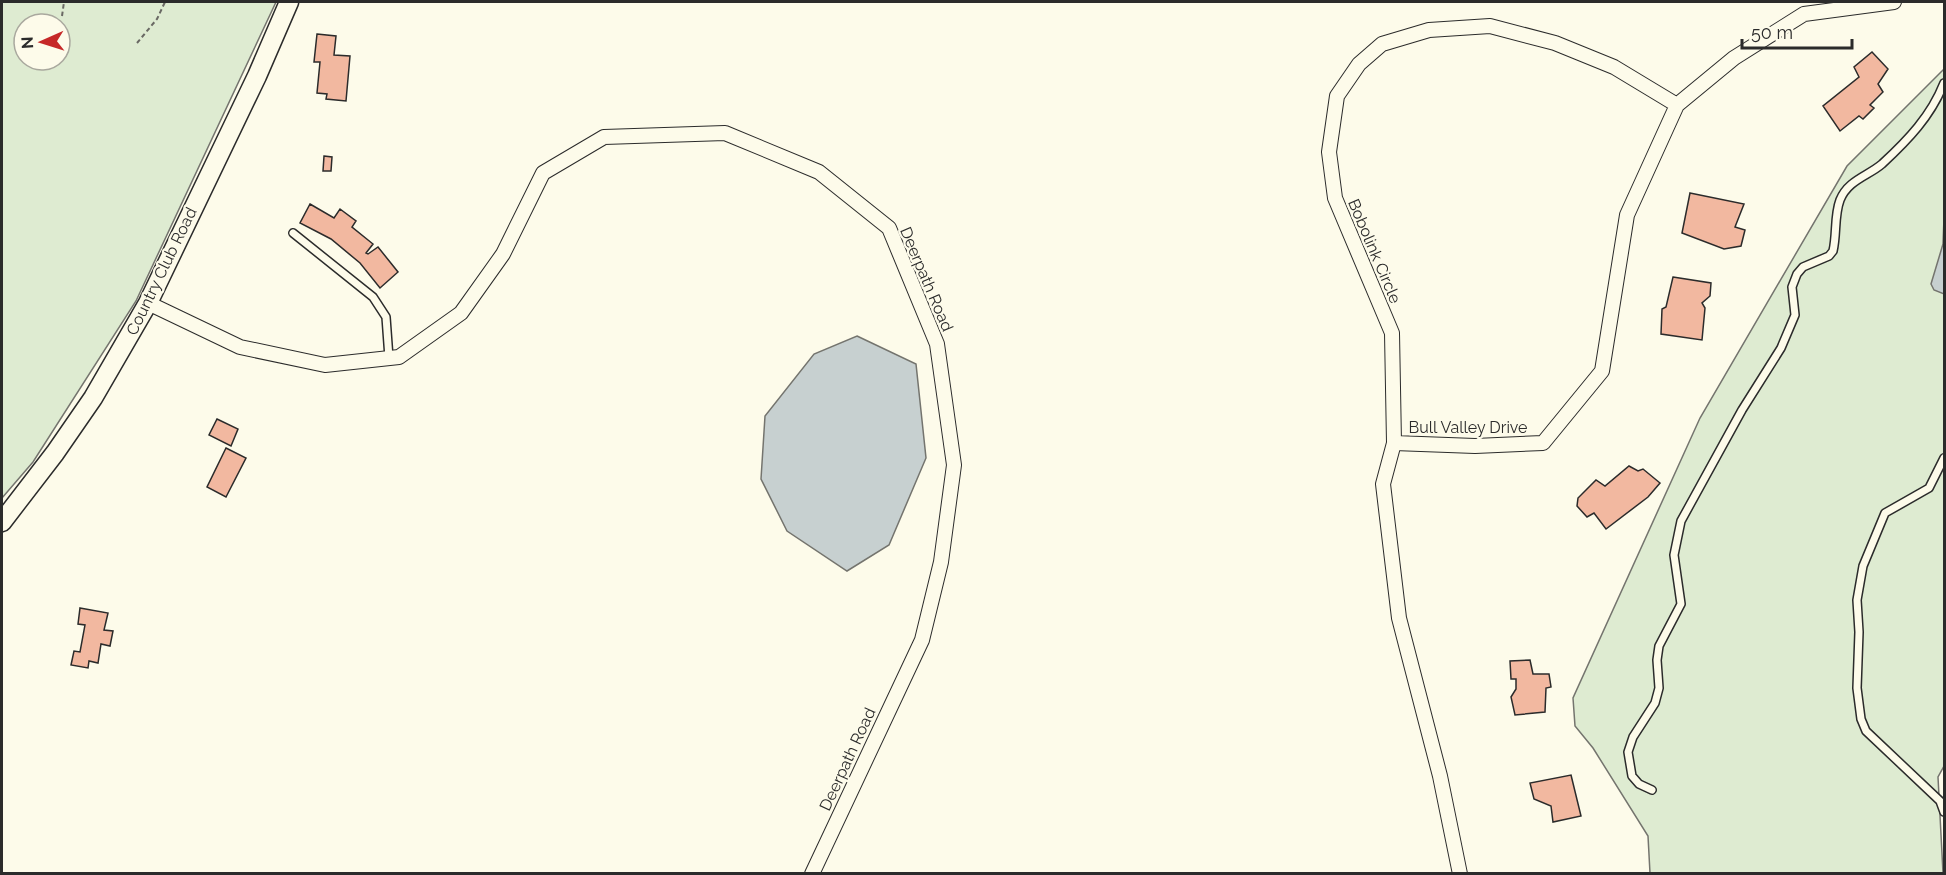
<svg xmlns="http://www.w3.org/2000/svg" width="1946" height="875" viewBox="0 0 1946 875" font-family="Raleway,sans-serif">
<style>
.green{fill:#deebd1;stroke:#74746e;stroke-width:1.5;fill-rule:evenodd}
.water{fill:#c7d0d0;stroke:#74746e;stroke-width:1.5}
.building{fill:#f2b8a0;stroke:#2b2b2b;stroke-width:1.5}
.lines{fill:none;stroke-linecap:round;stroke-linejoin:round}
.lane-casing{stroke:#2b2b2b;stroke-width:10}
.street-casing{stroke:#2b2b2b;stroke-width:16}
.secondary-casing{stroke:#2b2b2b;stroke-width:21}
.path{stroke:#6a6964;stroke-width:2;stroke-dasharray:4.5 3;stroke-linecap:butt}
.lane{stroke:#fdfbea;stroke-width:7}
.street{stroke:#fdfbea;stroke-width:14}
.secondary{stroke:#fdfbea;stroke-width:18}
.labels{text-anchor:middle;stroke-width:4.5;stroke-linejoin:round;paint-order:stroke}
.street-label{font-size:16px;fill:#2b2b2b;stroke:#fdfbea}
</style>
<rect width="100%" height="100%" fill="#fdfbea"/>
<path class="green" d="M 2,2 L 276,2 L 136,301 L 33,462 L 2,498 ZM 24,24 L 60,24 L 60,60 L 24,60 Z
M 1944,69 L 1944,766 L 1938,777 L 1943,873 L 1650,873 L 1648,836 L 1593,748 L 1575,726 L 1573,698 L 1700,418 L 1847,166 Z"/>
<path class="water" d="M 1944,218 L 1944,294 L 1934,290 L 1931,284 L 1943,244 Z
M 857,336 L 916,364 L 926,458 L 889,545 L 847,571 L 787,531 L 761,479 L 765,416 L 814,354 Z"/>
<path class="building" d="M 317,34 L 336,36 L 334,55 L 350,56 L 346,101 L 326,99 L 327,94 L 317,93 L 320,62 L 314,62 Z
M 1872,52 L 1888,69 L 1878,84 L 1883,92 L 1870,105 L 1874,108 L 1863,119 L 1859,116 L 1840,131 L 1823,106 L 1859,77 L 1854,67 Z
M 324,156 L 332,157 L 331,171 L 323,171 Z
M 1690,193 L 1744,204 L 1735,227 L 1745,230 L 1741,246 L 1724,249 L 1682,233 Z
M 310,204 L 334,218 L 340,209 L 356,221 L 352,227 L 373,244 L 366,253 L 368,254 L 378,247 L 398,272 L 380,288 L 360,263 L 331,239 L 300,223 Z
M 1673,277 L 1711,283 L 1710,296 L 1702,303 L 1705,308 L 1702,340 L 1661,334 L 1662,309 L 1666,307 Z
M 217,419 L 238,429 L 231,446 L 209,435 Z
M 226,448 L 246,458 L 226,497 L 207,487 Z
M 1629,466 L 1638,471 L 1643,469 L 1660,483 L 1648,497 L 1606,529 L 1594,513 L 1587,517 L 1577,506 L 1578,498 L 1596,480 L 1605,486 Z
M 80,608 L 108,613 L 104,630 L 113,631 L 110,646 L 101,644 L 98,663 L 89,661 L 88,668 L 71,665 L 74,651 L 80,652 L 85,625 L 78,624 Z
M 1530,660 L 1533,674 L 1549,674 L 1551,687 L 1546,688 L 1545,712 L 1515,715 L 1511,697 L 1516,689 L 1516,679 L 1511,679 L 1510,661 Z
M 1571,775 L 1581,816 L 1553,822 L 1551,806 L 1534,799 L 1530,783 Z"/>
<g class="lines">
<g class="lane-casing">
<path id="lane" d="M 293,233 L 373,297 L 386,317 L 389,358
M 1944,458 L 1929,488 L 1885,513 L 1863,566 L 1857,600 L 1859,632 L 1857,688 L 1861,719 L 1866,731 L 1940,801 L 1944,812
M 1652,790 L 1639,784 L 1632,776 L 1628,752 L 1633,737 L 1655,703 L 1659,688 L 1657,660 L 1659,646 L 1681,604 L 1674,555 L 1681,521 L 1742,410 L 1781,348 L 1795,315 L 1792,287 L 1797,274 L 1803,267 L 1829,256 L 1833,251 C 1837,234 1834,216 1840,200 C 1848,180 1868,176 1882,164 C 1908,140 1931,116 1944,83"/>
</g>
<g class="street-casing">
<path id="street" d="M 148,303 L 240,347 L 325,365 L 399,357 L 461,313 L 503,254 L 543,173 L 604,137 L 725,133 L 819,172 L 889,228 L 937,344 L 954,465 L 941,562 L 922,640 L 812,874
M 1394,443 L 1392,333 L 1335,198 L 1329,152 L 1337,96 L 1359,64 L 1382,44 L 1429,30 L 1490,26 L 1555,43 L 1614,67 L 1677,105
M 1460,874 L 1440,776 L 1399,618 L 1383,484 L 1394,443 L 1475,446 L 1543,443 L 1602,371 L 1627,215 L 1677,105 L 1734,58 L 1804,14 L 1894,2"/>
</g>
<g class="secondary-casing">
<path id="secondary" d="M 2,522 L 55,453 L 93,398 L 148,303 L 257,76 L 289,2"/>
</g>
<path class="path" d="M 62,16 L 64,2
M 137,43 L 157,19 L 165,2"/>
<use href="#lane" class="lane"/>
<use href="#street" class="street"/>
<use href="#secondary" class="secondary"/>
</g>
<g class="labels">
<g class="street-label">
<text transform="translate(1375 251) rotate(67)" y="6">Bobolink Circle</text>
<text transform="translate(161 271) rotate(-64)" y="6">Country Club Road</text>
<text transform="translate(927 279) rotate(67)" y="6">Deerpath Road</text>
<text x="1468" y="433">Bull Valley Drive</text>
<text transform="translate(847 759) rotate(-65)" y="6">Deerpath Road</text>
</g>
</g>
<rect width="1946" height="875" fill="none" stroke="#2b2b2b" stroke-width="6"/>
<g transform="translate(42 42) rotate(267)"><circle r="28" fill="#fdfbea" stroke="#a9a89e" stroke-width="1.5"/>
<path d="M0-4.5L10 22L0 15L-10 22Z" fill="#c62828"/>
<text y="-9" font-size="16" font-weight="bold" text-anchor="middle" fill="#2b2b2b">N</text>
</g>
<path d="M1742 39v9h110v-9" fill="none" stroke="#2b2b2b" stroke-width="3"/>
<text x="1751" y="39" font-size="18" fill="#2b2b2b" stroke="#fdfbea" stroke-width="4.5" paint-order="stroke">50 m</text>
</svg>
